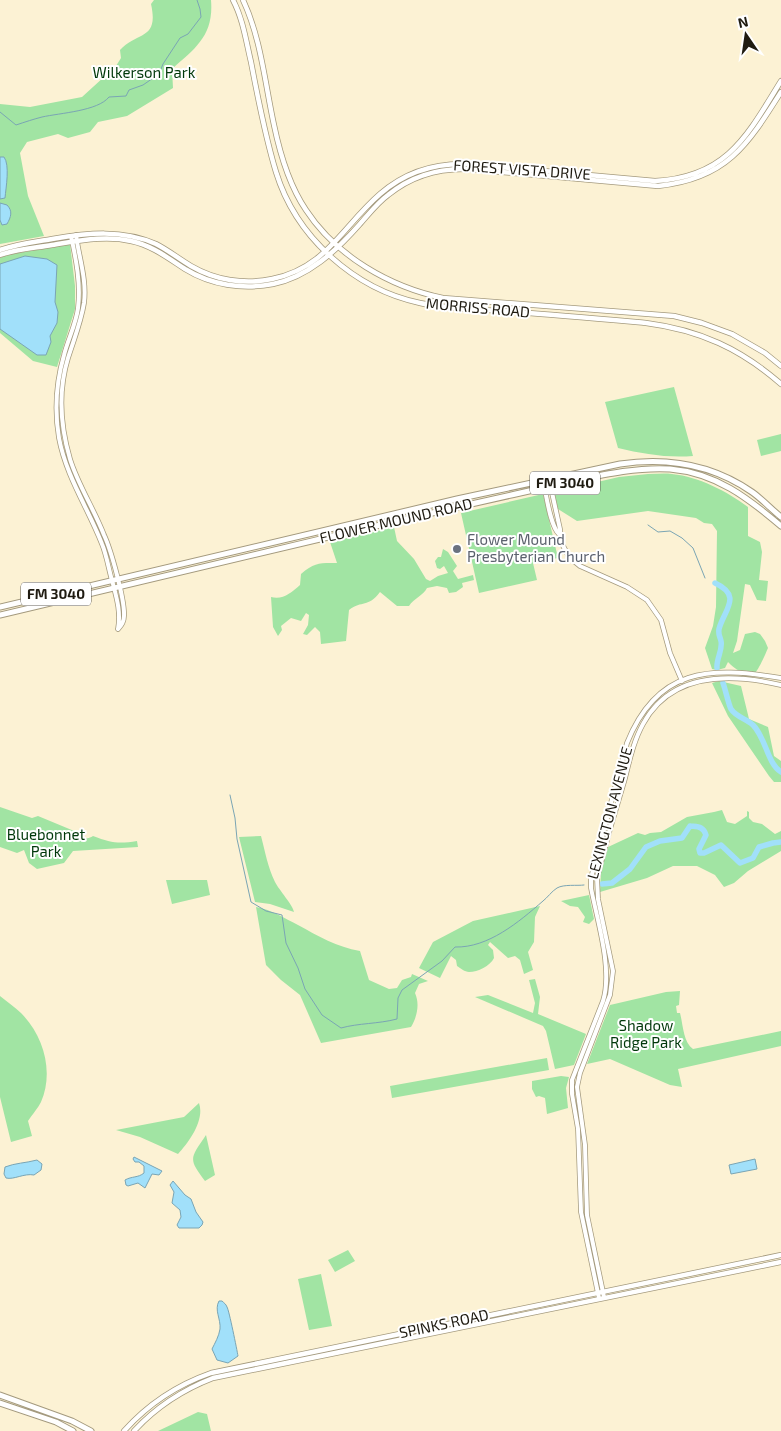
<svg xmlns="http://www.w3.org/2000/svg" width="781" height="1431" viewBox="0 0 781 1431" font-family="'Exo 2',sans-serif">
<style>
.green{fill:#a1e4a3}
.water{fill:#a1e0fa;stroke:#7aa5b4}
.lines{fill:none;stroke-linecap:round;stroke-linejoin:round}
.stream{stroke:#7aa5b4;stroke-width:1}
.river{stroke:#a1e0fa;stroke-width:5.5}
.tertiary-casing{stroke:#a49a7e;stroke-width:5.5}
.secondary-casing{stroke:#a49a7e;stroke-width:6}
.primary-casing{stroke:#a49a7e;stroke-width:7}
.tertiary{stroke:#fff;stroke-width:4}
.secondary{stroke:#fff;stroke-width:4.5}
.primary{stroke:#fff;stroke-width:5}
.worship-dot{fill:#6b7280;stroke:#fff;stroke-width:2}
.labels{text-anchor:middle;stroke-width:4;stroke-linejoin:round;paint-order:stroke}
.shield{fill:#fff;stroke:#625f58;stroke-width:1}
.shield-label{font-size:14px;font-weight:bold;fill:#1f1b11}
.park-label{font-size:15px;fill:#00380a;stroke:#fff}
.street-label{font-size:15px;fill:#1f1b11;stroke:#fff}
.worship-label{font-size:15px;fill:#5b616d;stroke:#fff;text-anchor:start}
</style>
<rect width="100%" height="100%" fill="#fcf2d4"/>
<path class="green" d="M 154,0 L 211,0 C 214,35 196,48 172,69 L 173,88 L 127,116 L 98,122 L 90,132 L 68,138 L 58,134 L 27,142 L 20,153 L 28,196 L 44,236 L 0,244 L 0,104 L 30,107 L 82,97 L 116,66 L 121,58 L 120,50 C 138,31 159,40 151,4 Z
M 70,244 L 75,286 L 75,309 L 57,367 L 33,361 L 0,333 L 0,258 L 6,255 Z
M 674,387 L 693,456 C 667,458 643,454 618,448 L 605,402 Z
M 781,434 L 781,451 L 761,456 L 757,440 Z
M 648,474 C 656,474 664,473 672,474 C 700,477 726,491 748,507 L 748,536 L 760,542 L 762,552 L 759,580 L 768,581 L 766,601 L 757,600 L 750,585 L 745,584 L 737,641 L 733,653 L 740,650 L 745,634 L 755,632 L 760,634 L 765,641 L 768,648 C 765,655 759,669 755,673 C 740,667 743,677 728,662 L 725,668 L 717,670 L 712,669 L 705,648 L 713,626 L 716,607 L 717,531 L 712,524 L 704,523 L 696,518 L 648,511 L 577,521 L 558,509 L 554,492 L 619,477 Z
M 543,494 L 558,558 L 533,563 L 537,580 L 479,593 L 461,513 Z
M 394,527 L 397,541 L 414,559 L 426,579 L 430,581 L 438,576 L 448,573 L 444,566 L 440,569 L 437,568 L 435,561 L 438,557 L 441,557 L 443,549 L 448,552 L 457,566 L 453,571 L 458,579 L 473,575 L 474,580 L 462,583 L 463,587 L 456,592 L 449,593 L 447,588 L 437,586 L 427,588 C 423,596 414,598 409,606 L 397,606 L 380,592 C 368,608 362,600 349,610 L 346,641 L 321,644 L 320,632 L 315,627 L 307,635 L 303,634 L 308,625 L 309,615 L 306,613 L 301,621 L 291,618 L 281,626 L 282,630 L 278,636 L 273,627 L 271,597 C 283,600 291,593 300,585 L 301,574 C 315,562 320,563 337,563 L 330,542 Z
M 719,681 L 741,686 L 749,719 L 768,727 L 774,756 L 781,761 L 781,782 L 774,782 L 769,776 L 728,716 L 712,683 Z
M 0,807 L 32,818 L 38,816 L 79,833 C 84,838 87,840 93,836 C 111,843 119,844 137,841 L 138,847 L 73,851 L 64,863 L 37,869 L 29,863 L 24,850 L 17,853 L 0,847 Z
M 722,810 L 727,822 L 735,824 L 747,816 L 747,811 L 749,812 L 749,818 L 753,822 L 762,824 L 775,834 L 781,831 L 781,851 L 748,871 L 734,883 L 724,887 L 715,875 L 697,866 L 673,866 L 647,878 L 600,892 L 601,870 L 608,847 L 638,833 L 645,835 L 650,833 L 661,832 L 687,817 L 714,812 Z
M 261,836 C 265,851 268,868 275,882 C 279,890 293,905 294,912 L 270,904 L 255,902 L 239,837 Z
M 166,880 L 207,880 L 210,895 L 172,904 Z
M 589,895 L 594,919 L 589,924 L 583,922 L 585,917 L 578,907 L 570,906 L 561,901 Z
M 540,906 L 535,917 L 534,942 L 528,952 L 533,970 L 524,974 L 520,960 L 515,956 L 508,958 L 490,942 L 488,945 L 493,950 L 494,958 C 490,966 478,972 469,972 C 465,972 460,968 457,966 L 456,960 L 451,956 L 440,978 L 419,968 L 433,942 L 473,921 Z
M 256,907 C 272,910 284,918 298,925 C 318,936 337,947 360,951 L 369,980 L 389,989 L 397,988 L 402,980 L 411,977 L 412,974 L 428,981 L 419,984 L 415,993 C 420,1004 417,1017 411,1027 L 321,1043 L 300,995 L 281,980 L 266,965 Z
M 535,979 L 540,997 L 538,1014 L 586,1034 L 574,1065 L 555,1069 L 546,1031 L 543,1026 L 475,997 L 488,995 L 533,1013 L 535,1003 L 529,980 Z
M 680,991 L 679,1005 L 676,1006 L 677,1013 L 680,1013 C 683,1024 683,1042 693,1049 L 781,1031 L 781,1046 L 678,1069 L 682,1087 L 670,1085 L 610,1059 L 587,1064 L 610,1005 L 666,992 Z
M 0,996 C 7,1002 15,1007 21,1013 C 44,1036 54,1072 41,1102 C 38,1108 32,1115 28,1121 L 32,1136 L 11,1142 L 0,1097 Z
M 547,1058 L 549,1070 L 392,1098 L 390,1086 Z
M 561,1076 L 569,1077 L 566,1088 L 568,1108 L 547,1114 L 545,1098 L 539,1096 L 536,1097 L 532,1089 L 532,1081 Z
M 199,1103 C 205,1120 189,1142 178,1154 L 140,1137 L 116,1130 L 184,1117 Z
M 206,1135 L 215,1175 L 205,1181 C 188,1158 190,1159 206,1135 Z
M 348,1250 L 355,1261 L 335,1272 L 328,1260 Z
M 321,1274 L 332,1326 L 309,1330 L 298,1279 Z
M 198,1412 L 207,1414 L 211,1431 L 158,1431 Z"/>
<path class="water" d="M 0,157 L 4,157 C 10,165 6,187 5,198 L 0,199 Z
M 0,203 L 7,205 C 13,211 11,217 7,224 L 2,225 L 0,220 Z
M 25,256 L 47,259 L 57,265 L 55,302 L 58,312 L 57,323 L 50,336 L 51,342 L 46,355 L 37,355 L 0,329 L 0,264 Z
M 134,1157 L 162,1171 L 159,1175 L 152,1174 L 145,1188 L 138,1183 L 128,1186 L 126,1185 L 125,1180 C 132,1176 138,1178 144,1173 L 144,1166 L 139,1162 L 135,1162 L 133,1159 Z
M 755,1159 L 757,1169 L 731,1174 L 729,1165 Z
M 37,1160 L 42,1164 L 41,1170 L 34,1175 C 24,1173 14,1180 6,1178 L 4,1174 L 5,1167 C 15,1163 26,1163 37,1160 Z
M 173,1181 L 185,1195 L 191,1199 L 196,1212 L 203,1222 L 202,1225 L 199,1228 L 179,1228 L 177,1225 L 181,1217 L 180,1210 L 172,1203 L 174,1192 L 170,1185 Z
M 219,1301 L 222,1301 C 224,1303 226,1304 227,1307 C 229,1310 237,1350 238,1356 L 228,1363 L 217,1360 L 212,1349 C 215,1343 219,1336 220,1329 C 221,1319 214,1310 219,1301 Z"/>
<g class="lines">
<path class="stream" d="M 0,112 L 16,125 C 25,122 34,119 42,117 C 60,113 98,111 109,97 L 126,96 L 129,90 L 143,85 L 159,74 L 163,64 L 180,38 L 188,34 L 201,17 L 200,9 L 197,0
M 648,525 L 658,532 L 670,531 L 682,538 L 693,548 L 705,578
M 230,795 L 235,818 L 237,839 L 251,902 L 266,911 L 282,915 L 286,943 L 298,968 L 305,989 L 322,1015 L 341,1028 C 359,1023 378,1024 397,1019 L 398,998 L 402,990 L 442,961 L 455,947 C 488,948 519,922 543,901 C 547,898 552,891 557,888 C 564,884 577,886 584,885"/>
<path class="river" d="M 715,583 C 743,596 724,610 719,629 C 718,635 720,636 721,641 C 723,650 716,659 717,668
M 723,683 C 725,688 729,706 731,709 C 736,717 747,719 753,725 C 766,738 767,763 781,772
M 602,884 L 612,883 L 630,869 L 646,847 L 660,841 L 682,838 L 690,826 C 698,827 703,826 706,835 L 699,849 L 700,853 L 704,853 L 721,845 L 740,863 L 753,858 L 759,847 L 773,843 L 781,842"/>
<g class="tertiary-casing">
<path id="tertiary" d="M 76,235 C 79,258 87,280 84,303 C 81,322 74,339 68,358 C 58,391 60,425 70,459 C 78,485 94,509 104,535 C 111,550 125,600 124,616 C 124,622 122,625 118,629
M 71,236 C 76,259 81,284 78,308 C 76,324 68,339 64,355 C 56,383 54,409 59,438 C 66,476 88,508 102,544 C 107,556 109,571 113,584 C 117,599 121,613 118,629
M 549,479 L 560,529 L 561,542 L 569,557 L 580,566 L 627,587 L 647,600 L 661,620 L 670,653 L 682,681
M 543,480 C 546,493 550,526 559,534
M 604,1297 L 587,1215 L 585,1145 L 577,1087 L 580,1073 L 610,995 L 613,971 L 598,899 L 597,878 C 605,846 614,814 624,782 C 629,763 633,742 643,724 C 671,672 730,673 781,685
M 599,1298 L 581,1212 L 578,1129 L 572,1094 L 572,1080 L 603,1001 C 613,969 597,920 591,888 L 591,878 L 627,743 C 657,668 709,666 781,678"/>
</g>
<g class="secondary-casing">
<path id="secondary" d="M 233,0 C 243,19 246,41 251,62 C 258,99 265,136 276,172 C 296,237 354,289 420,303 C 451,310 484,309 515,312 C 559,315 602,319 646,323 C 700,330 741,349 781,384
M 243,0 C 261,38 265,84 274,125 C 280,154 289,185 306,210 C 336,256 390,287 443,298 L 674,316 L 702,323 L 732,334 L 765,353 L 781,366
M 0,250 C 17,244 34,242 52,239 C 88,233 122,229 156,244 C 168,250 179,259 191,266 C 215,280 244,285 272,279 C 326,268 342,227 380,194 C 404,173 434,163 467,164 L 655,181 C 727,177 747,136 781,81
M 0,255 C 17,249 35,248 52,245 C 78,241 105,235 131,241 C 151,245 168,258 185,269 C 211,285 243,290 273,284 C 308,277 336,251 359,225 C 368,215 377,203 388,195 C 411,176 440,168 469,169 L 658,186 C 726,179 747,146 781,92
M 124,1431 C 148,1404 177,1385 211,1373 L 781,1255
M 134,1431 C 157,1406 182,1390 213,1378 L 781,1262"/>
</g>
<g class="primary-casing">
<path id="primary" d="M 0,607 L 457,499 L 620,464 C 667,457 713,465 752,492 C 762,499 771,509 781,517
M 0,615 C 152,579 305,542 458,507 C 495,499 532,490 569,482 C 602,475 636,467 670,469 C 716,473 748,498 781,526
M 0,1395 L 72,1421 L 91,1431
M 0,1403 L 56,1422 L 73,1431"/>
</g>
<use href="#tertiary" class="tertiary"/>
<use href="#secondary" class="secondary"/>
<use href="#primary" class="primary"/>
</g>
<circle class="worship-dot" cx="457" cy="549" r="5"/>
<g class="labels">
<g class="shield">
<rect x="530" y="471.5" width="70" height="23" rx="4"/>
<rect x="21" y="582.5" width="70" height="23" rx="4"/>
</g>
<g class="shield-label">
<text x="565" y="488">FM 3040</text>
<text x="56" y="599">FM 3040</text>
</g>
<g class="park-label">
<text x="144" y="78">Wilkerson Park</text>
<text x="46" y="840">Bluebonnet<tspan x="46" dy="17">Park</tspan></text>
<text x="646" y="1031">Shadow<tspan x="646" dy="17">Ridge Park</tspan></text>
</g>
<g class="street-label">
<text transform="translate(522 170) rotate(4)" y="5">FOREST VISTA DRIVE</text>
<text transform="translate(478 308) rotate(5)" y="5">MORRISS ROAD</text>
<text transform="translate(396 521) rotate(-13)" y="5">FLOWER MOUND ROAD</text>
<text transform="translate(610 813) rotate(-75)" y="5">LEXINGTON AVENUE</text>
<text transform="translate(444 1324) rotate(-12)" y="5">SPINKS ROAD</text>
</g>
<g class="worship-label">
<text x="467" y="545">Flower Mound<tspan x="467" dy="17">Presbyterian Church</tspan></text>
</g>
</g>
<g transform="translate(746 35) rotate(347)" stroke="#ffffff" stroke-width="4" paint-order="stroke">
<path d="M0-4L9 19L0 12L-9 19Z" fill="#1f1b11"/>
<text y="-8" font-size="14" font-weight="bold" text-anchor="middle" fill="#1f1b11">N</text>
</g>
</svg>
